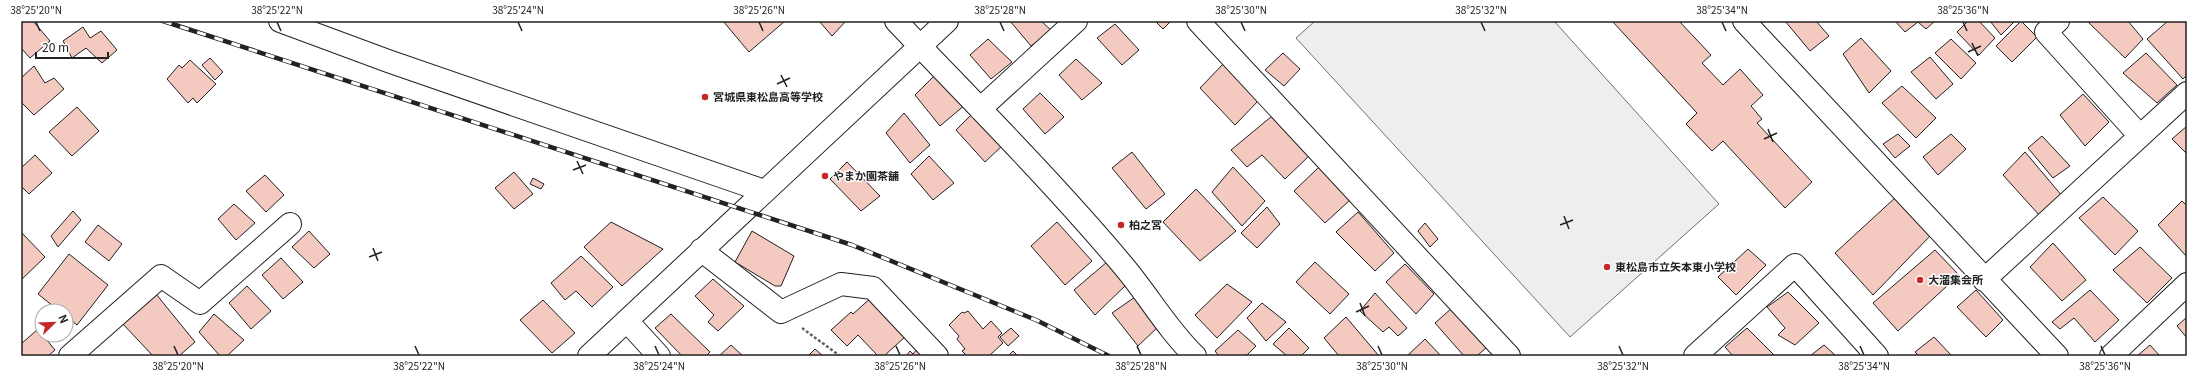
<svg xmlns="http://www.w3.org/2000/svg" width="2208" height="377" viewBox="0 0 2208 377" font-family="Georgia,'Noto Sans JP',serif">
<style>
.park{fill:#eee;stroke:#6f6f6f}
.building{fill:#f3c9c0;stroke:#222}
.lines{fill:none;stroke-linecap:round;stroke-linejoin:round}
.minor-casing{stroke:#222;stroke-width:24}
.path{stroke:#646464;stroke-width:2.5;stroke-dasharray:3 2;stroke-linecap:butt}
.minor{stroke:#fff;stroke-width:22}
.rail-casing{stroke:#222;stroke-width:4.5}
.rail{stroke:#fff;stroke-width:3;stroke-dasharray:9;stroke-linecap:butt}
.ticks{fill:none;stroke:#222;stroke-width:1.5}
.poi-dot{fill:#c62828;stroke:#fff;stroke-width:1.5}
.labels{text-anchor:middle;stroke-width:3;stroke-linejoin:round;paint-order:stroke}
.poi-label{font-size:11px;font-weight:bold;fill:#222;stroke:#fff;text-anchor:start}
.neatline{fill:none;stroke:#222;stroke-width:1.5}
.ticks-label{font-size:10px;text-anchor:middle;fill:#222}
</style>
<rect width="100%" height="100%" fill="#fff"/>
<path class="park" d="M 1315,21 L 1554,21 L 1719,204 L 1570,337 L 1296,38 Z"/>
<path class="building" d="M 21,21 L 33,21 L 50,41 L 30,58 L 21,48 Z
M 723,21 L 785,21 L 749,52 Z
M 819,21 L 846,21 L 832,36 Z
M 1010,21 L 1041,21 L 1052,31 L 1031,46 Z
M 1155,21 L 1171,21 L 1163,29 Z
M 1612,21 L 1679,21 L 1711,55 L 1702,63 L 1723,85 L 1740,69 L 1763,95 L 1751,106 L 1762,119 L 1757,123 L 1812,182 L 1785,208 L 1723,141 L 1712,151 L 1686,124 L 1697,113 Z
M 1785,21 L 1816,21 L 1829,36 L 1810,51 Z
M 1895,21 L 1935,21 L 1926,29 L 1918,22 L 1905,32 Z
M 1968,21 L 1979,21 L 1995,38 L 1979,55 L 1957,32 Z
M 1990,21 L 2015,21 L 2001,35 Z
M 2021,21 L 2037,37 L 2012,62 L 1996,46 Z
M 2087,21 L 2128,21 L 2143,39 L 2125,58 Z
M 2168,21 L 2187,21 L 2187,75 L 2183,79 L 2147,39 Z
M 1115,24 L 1139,50 L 1122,65 L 1097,38 Z
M 83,27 L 90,38 L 101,31 L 117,50 L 102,63 L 86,48 L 72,58 L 63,41 Z
M 1861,38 L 1891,71 L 1869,93 L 1843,54 Z
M 988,39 L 1012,62 L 991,79 L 970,55 Z
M 1951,39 L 1976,63 L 1961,79 L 1935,53 Z
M 1283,53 L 1300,69 L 1284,86 L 1265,70 Z
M 2146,53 L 2177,85 L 2157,103 L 2123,73 Z
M 1930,57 L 1953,84 L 1936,99 L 1911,72 Z
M 210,58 L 223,72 L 215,80 L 202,65 Z
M 1076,59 L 1102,83 L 1082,100 L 1059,75 Z
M 190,60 L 216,84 L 197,103 L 193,98 L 188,103 L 167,79 L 179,65 L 182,68 Z
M 1225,62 L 1259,100 L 1235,125 L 1200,88 Z
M 34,66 L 45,83 L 54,78 L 64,89 L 34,115 L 21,102 L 21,78 Z
M 936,74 L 966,104 L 940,126 L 915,95 Z
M 1902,86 L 1936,118 L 1916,138 L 1882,103 Z
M 1040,93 L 1064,117 L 1045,134 L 1023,109 Z
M 2083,94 L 2109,122 L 2085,146 L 2060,115 Z
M 77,107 L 99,131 L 72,156 L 49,132 Z
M 904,113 L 930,145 L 910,163 L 886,133 Z
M 972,114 L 1003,145 L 985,162 L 956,130 Z
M 1272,116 L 1309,156 L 1285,179 L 1262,155 L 1247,167 L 1231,150 Z
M 2187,126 L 2187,154 L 2172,139 Z
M 1898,134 L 1910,146 L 1895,158 L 1883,144 Z
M 1951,134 L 1966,149 L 1938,175 L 1923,157 Z
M 2042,136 L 2070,166 L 2053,178 L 2028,148 Z
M 1132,152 L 1165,194 L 1146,209 L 1112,168 Z
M 2025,152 L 2063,197 L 2040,216 L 2003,175 Z
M 35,155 L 52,173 L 29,194 L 21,186 L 21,168 Z
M 929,156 L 954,183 L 933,200 L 911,174 Z
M 847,162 L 880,196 L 861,211 L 830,179 Z
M 1233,167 L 1265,201 L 1242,226 L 1212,192 Z
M 1319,167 L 1350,200 L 1325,223 L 1294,191 Z
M 514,172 L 533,194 L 514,209 L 495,188 Z
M 265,175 L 284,195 L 266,212 L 246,191 Z
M 533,178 L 544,184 L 541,189 L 530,184 Z
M 1196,189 L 1236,231 L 1200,261 L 1163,222 Z
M 1896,197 L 1931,235 L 1873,295 L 1835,253 Z
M 2103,197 L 2138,231 L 2115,255 L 2079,218 Z
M 2182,201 L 2187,206 L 2187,257 L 2158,225 Z
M 234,204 L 255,223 L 236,240 L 218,219 Z
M 1267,207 L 1280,224 L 1257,248 L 1241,233 Z
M 73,211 L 81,220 L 58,247 L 51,236 Z
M 1358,212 L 1394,253 L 1375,271 L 1336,232 Z
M 611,222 L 663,249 L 622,286 L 584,247 Z
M 1057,222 L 1092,261 L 1065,285 L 1031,246 Z
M 1425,223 L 1438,239 L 1430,247 L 1418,231 Z
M 98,225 L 122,244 L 109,261 L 85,242 Z
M 309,231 L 330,254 L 314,268 L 292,247 Z
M 752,231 L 794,256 L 781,286 L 775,286 L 735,262 Z
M 21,232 L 45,257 L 21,280 Z
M 2053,243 L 2086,280 L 2062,301 L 2030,267 Z
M 2140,247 L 2172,278 L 2147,303 L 2113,270 Z
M 1748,249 L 1766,265 L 1736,295 L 1718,277 Z
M 1935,250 L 1959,275 L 1898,331 L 1873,303 Z
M 69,254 L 108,285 L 77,325 L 66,316 L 66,311 L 59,311 L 38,294 Z
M 581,256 L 613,287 L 592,307 L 576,291 L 565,300 L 551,283 Z
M 281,258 L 303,282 L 283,299 L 262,275 Z
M 1107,262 L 1127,284 L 1095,315 L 1074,290 Z
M 1315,262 L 1349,294 L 1330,314 L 1296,282 Z
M 1405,264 L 1434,294 L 1416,314 L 1386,282 Z
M 713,279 L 744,306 L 718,331 L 708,322 L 714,315 L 695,296 Z
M 1227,284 L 1252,302 L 1217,338 L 1195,315 Z
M 247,286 L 271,311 L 251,329 L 229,303 Z
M 1976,290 L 2003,320 L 1986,337 L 1957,307 Z
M 2090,290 L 2119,320 L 2095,342 L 2074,318 L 2060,329 L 2052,322 Z
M 1788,292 L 1819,323 L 1795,345 L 1778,335 L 1785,328 L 1767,307 Z
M 1375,293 L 1407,328 L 1398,336 L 1389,327 L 1383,332 L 1360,311 Z
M 156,294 L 195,342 L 179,356 L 153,356 L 122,323 Z
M 873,296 L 905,337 L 884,356 L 878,356 L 858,335 L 847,346 L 831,330 L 851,312 L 853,314 Z
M 1135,297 L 1159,326 L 1138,346 L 1112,313 Z
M 543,300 L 575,333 L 552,353 L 520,320 Z
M 1262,303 L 1286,322 L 1266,341 L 1247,318 Z
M 1453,307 L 1488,346 L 1477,356 L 1464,356 L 1435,323 Z
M 968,311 L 983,329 L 991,321 L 1002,333 L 998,337 L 1003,343 L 989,356 L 967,356 L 962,351 L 965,349 L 957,339 L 959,336 L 949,325 L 962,312 L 964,313 Z
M 214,314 L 244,340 L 227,356 L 220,356 L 199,332 Z
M 671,314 L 710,352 L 706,356 L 682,356 L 655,328 Z
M 1346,317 L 1379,356 L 1339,356 L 1324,338 Z
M 2187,317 L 2187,338 L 2177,326 Z
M 1011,328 L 1019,336 L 1008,346 L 1000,337 Z
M 1289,328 L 1309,348 L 1301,356 L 1287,356 L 1273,344 Z
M 1747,328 L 1775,356 L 1733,356 L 1725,347 Z
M 38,329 L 55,350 L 48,356 L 21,356 L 21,344 Z
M 1238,330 L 1256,346 L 1246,356 L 1219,356 L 1215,351 Z
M 1934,337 L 1952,356 L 1919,356 L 1915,352 Z
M 1425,339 L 1441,356 L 1407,356 Z
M 731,345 L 743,356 L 719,356 Z
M 1824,345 L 1836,356 L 1810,356 Z
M 2150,345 L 2160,356 L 2137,356 Z
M 919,347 L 928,356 L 906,356 L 910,351 L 913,354 Z
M 815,349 L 823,356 L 808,356 Z
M 1013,351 L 1018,356 L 1008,356 Z"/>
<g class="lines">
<g class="minor-casing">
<path id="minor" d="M 280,21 L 388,61 L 764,191
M 896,21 C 972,101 1050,179 1121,263 C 1147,293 1166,328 1195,356
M 1198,21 L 1509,356
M 1744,21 L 2057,356
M 2058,21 L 2046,32 L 2140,136
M 980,109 L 1076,21
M 701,250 L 781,312 L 841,284 L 873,288 L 937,356
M 1984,280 L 2187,93
M 627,321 L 659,356
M 70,356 L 161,276 L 200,303 L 290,224
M 589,356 L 947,21
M 1695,356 L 1795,265 L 1877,356
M 2111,356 L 2187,284"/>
</g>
<path class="path" d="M 802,328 L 840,356"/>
<use href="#minor" class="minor"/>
<g class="rail-casing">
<path id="rail" d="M 163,21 L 852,245 L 1036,320 L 1109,356"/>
</g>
<use href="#rail" class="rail"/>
</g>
<path class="ticks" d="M 36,22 L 40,31M 277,22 L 281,31M 518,22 L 522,31M 759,22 L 763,31M 1000,22 L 1004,31M 1241,22 L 1245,31M 1481,22 L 1485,31M 1722,22 L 1726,31M 1963,22 L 1967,31M 1972,43 L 1978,56M 1968,52 L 1981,46M 781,75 L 787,87M 777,84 L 790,78M 1768,129 L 1773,142M 1764,139 L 1777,133M 577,161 L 583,174M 573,170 L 586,165M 1564,216 L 1569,229M 1560,225 L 1573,220M 373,248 L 378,261M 369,257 L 382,252M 1360,303 L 1365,316M 1356,312 L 1369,306M 174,346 L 178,355M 415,346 L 419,355M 655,346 L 659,355M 896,346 L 900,355M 1137,346 L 1141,355M 1378,346 L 1382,355M 1619,346 L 1623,355M 1860,346 L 1864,355M 2101,346 L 2105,355"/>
<g class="poi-dot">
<circle cx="705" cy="97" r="4"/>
<circle cx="825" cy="176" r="4"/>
<circle cx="1121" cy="225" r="4"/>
<circle cx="1607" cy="267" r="4"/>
<circle cx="1920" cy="280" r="4"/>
</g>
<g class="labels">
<g class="poi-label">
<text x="713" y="101">宮城県東松島高等学校</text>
<text x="833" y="180">やまか園茶舗</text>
<text x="1129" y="229">柏之宮</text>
<text x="1615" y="271">東松島市立矢本東小学校</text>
<text x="1928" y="284">大溜集会所</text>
</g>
</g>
<rect width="2208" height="377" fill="none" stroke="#ffffff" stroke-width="44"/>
<g transform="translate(54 323) rotate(67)"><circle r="19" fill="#ffffff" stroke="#a7a7a7"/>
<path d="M0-3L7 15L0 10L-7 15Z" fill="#c62828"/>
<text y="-6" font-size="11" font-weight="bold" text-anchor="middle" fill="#222222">N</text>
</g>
<path d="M36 52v6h72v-6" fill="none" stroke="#222222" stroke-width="2"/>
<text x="42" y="52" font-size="12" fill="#222222" stroke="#ffffff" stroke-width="3" paint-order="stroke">20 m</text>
<rect x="22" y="22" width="2164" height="333" class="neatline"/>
<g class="ticks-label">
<text x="36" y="14">38°25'20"N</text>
<text x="277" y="14">38°25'22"N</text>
<text x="518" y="14">38°25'24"N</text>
<text x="759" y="14">38°25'26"N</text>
<text x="1000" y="14">38°25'28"N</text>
<text x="1241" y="14">38°25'30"N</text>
<text x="1481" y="14">38°25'32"N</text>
<text x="1722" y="14">38°25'34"N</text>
<text x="1963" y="14">38°25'36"N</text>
<text x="178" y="370">38°25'20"N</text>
<text x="419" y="370">38°25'22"N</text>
<text x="659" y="370">38°25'24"N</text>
<text x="900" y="370">38°25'26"N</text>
<text x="1141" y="370">38°25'28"N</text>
<text x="1382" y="370">38°25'30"N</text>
<text x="1623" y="370">38°25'32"N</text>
<text x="1864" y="370">38°25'34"N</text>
<text x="2105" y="370">38°25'36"N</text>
</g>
</svg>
